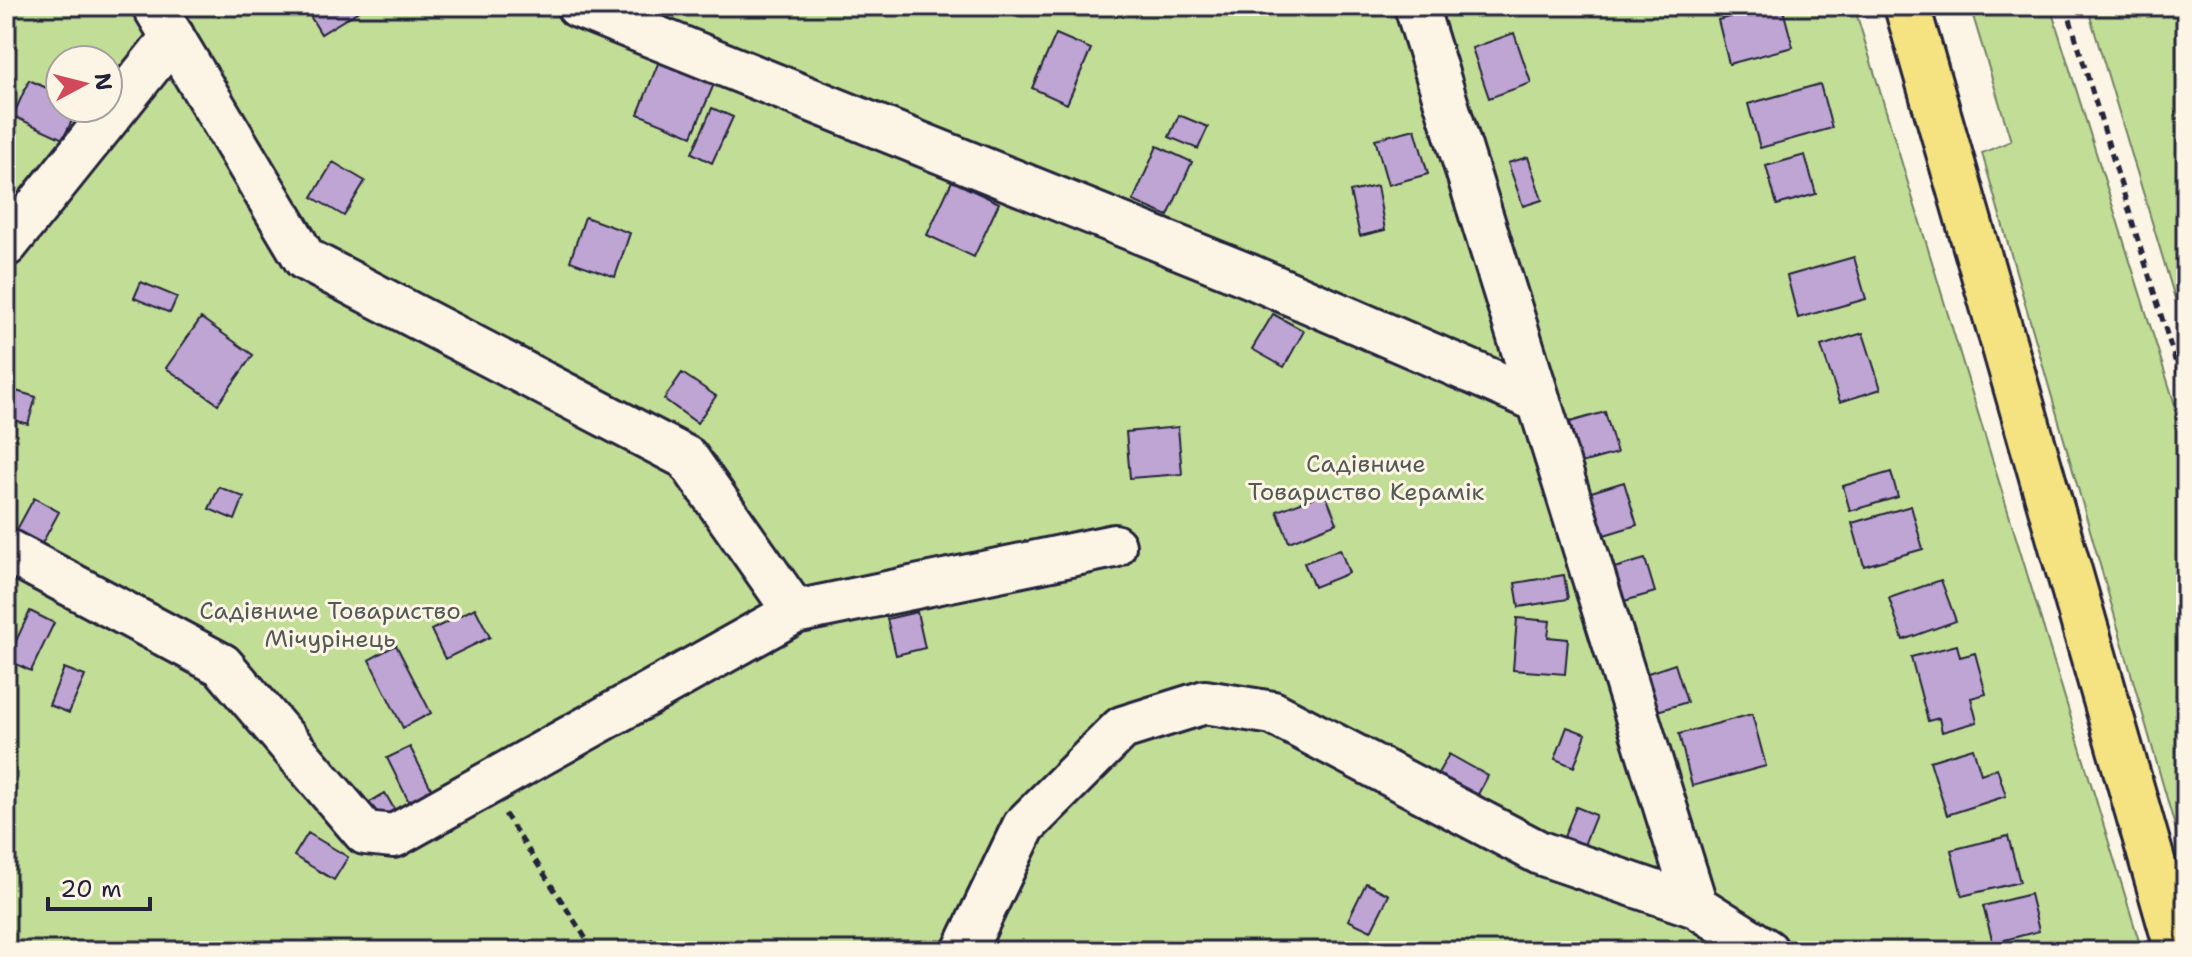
<svg xmlns="http://www.w3.org/2000/svg" width="2192" height="957" viewBox="0 0 2192 957" font-family="'Shantell Sans',sans-serif">
<style>
.green{fill:#c2de96;stroke:#728068;stroke-width:2;fill-rule:evenodd}
.building{fill:#bfa5d3;stroke:#22223b;stroke-width:2}
.lines{fill:none;stroke-linecap:round;stroke-linejoin:round}
.minor-casing{stroke:#22223b;stroke-width:48}
.major-casing{stroke:#22223b;stroke-width:50}
.path{stroke:#22223b;stroke-width:5;stroke-dasharray:8 6;stroke-linecap:butt}
.minor{stroke:#fcf5e5;stroke-width:42}
.major{stroke:#f5e382;stroke-width:44}
.labels{text-anchor:middle;stroke-width:6;stroke-linejoin:round;paint-order:stroke}
.park-label{font-size:24px;fill:#525a56;stroke:#fcf5e5}
</style>
<rect width="100%" height="100%" fill="#fcf5e5"/>
<filter id="ink" filterUnits="userSpaceOnUse"><feTurbulence type="fractalNoise" baseFrequency=".0125" numOctaves="2"/><feDisplacementMap in="SourceGraphic" scale="16" xChannelSelector="R" yChannelSelector="G"/><feConvolveMatrix kernelMatrix="1 2 1 2 8 2 1 2 1" color-interpolation-filters="sRGB"/></filter>
<g filter="url(#ink)">
<path class="green" d="M 6,6 L 1854,6 L 2142,951 L 6,951 ZM 60,60 L 108,60 L 108,108 L 60,108 Z
M 1970,6 L 2050,6 L 2186,440 L 2186,865 L 1982,153 L 2011,141 Z
M 2087,6 L 2186,6 L 2186,335 Z"/>
<path class="building" d="M 304,6 L 360,6 L 362,9 L 321,34 Z
M 1770,6 L 1782,6 L 1793,47 L 1729,64 L 1718,20 Z
M 1514,33 L 1531,83 L 1489,98 L 1472,48 Z
M 1056,34 L 1091,49 L 1067,104 L 1032,88 Z
M 659,61 L 714,84 L 692,136 L 638,114 Z
M 29,80 L 60,94 L 60,108 L 78,108 L 63,139 L 13,116 Z
M 1820,84 L 1832,128 L 1760,148 L 1748,104 Z
M 712,108 L 733,117 L 712,163 L 692,153 Z
M 1179,115 L 1208,127 L 1198,149 L 1169,137 Z
M 1415,129 L 1428,174 L 1388,185 L 1375,139 Z
M 1157,146 L 1192,162 L 1168,216 L 1133,201 Z
M 1805,155 L 1816,194 L 1777,205 L 1766,166 Z
M 1528,157 L 1542,200 L 1523,206 L 1508,163 Z
M 333,162 L 365,181 L 344,216 L 312,197 Z
M 952,181 L 999,203 L 974,257 L 927,235 Z
M 1377,186 L 1385,230 L 1360,236 L 1350,192 Z
M 585,217 L 630,233 L 615,277 L 570,261 Z
M 1854,257 L 1866,299 L 1798,318 L 1787,276 Z
M 141,282 L 177,297 L 170,313 L 134,298 Z
M 1273,314 L 1304,331 L 1284,367 L 1252,349 Z
M 201,318 L 253,355 L 218,404 L 166,368 Z
M 1863,333 L 1881,389 L 1840,402 L 1821,346 Z
M 682,373 L 716,396 L 697,423 L 664,399 Z
M 6,388 L 36,397 L 28,424 L 6,418 Z
M 1605,412 L 1617,453 L 1581,463 L 1570,422 Z
M 1178,427 L 1182,474 L 1130,478 L 1126,432 Z
M 1891,472 L 1898,497 L 1850,511 L 1843,486 Z
M 1624,482 L 1637,525 L 1601,536 L 1588,493 Z
M 219,487 L 244,497 L 235,520 L 209,509 Z
M 1325,493 L 1337,523 L 1289,542 L 1277,511 Z
M 34,498 L 59,512 L 39,549 L 14,535 Z
M 1911,506 L 1923,549 L 1864,566 L 1852,523 Z
M 1340,549 L 1349,573 L 1314,587 L 1304,563 Z
M 1645,559 L 1655,592 L 1621,602 L 1611,569 Z
M 1564,575 L 1568,599 L 1519,607 L 1515,583 Z
M 1941,580 L 1956,621 L 1903,640 L 1889,598 Z
M 475,608 L 490,637 L 445,659 L 431,630 Z
M 30,611 L 54,623 L 31,671 L 7,660 Z
M 917,612 L 925,648 L 896,655 L 887,619 Z
M 1517,618 L 1550,621 L 1548,637 L 1568,639 L 1565,674 L 1513,670 Z
M 396,645 L 431,713 L 403,728 L 369,660 Z
M 1957,645 L 1960,657 L 1975,653 L 1986,694 L 1971,698 L 1977,722 L 1942,732 L 1939,718 L 1928,721 L 1911,657 Z
M 1675,664 L 1687,702 L 1654,712 L 1642,675 Z
M 64,668 L 85,676 L 69,713 L 49,705 Z
M 1752,714 L 1766,766 L 1692,786 L 1679,734 Z
M 1567,727 L 1586,734 L 1574,767 L 1555,759 Z
M 410,747 L 436,798 L 413,810 L 387,758 Z
M 1973,748 L 1981,774 L 1997,768 L 2006,796 L 1947,815 L 1930,761 Z
M 1449,754 L 1488,776 L 1470,809 L 1430,787 Z
M 385,793 L 397,814 L 370,830 L 358,809 Z
M 1576,807 L 1596,815 L 1584,845 L 1564,837 Z
M 308,833 L 348,857 L 334,880 L 294,856 Z
M 2008,836 L 2020,882 L 1962,896 L 1951,850 Z
M 1366,883 L 1389,895 L 1371,931 L 1348,920 Z
M 2030,894 L 2039,931 L 1993,943 L 1983,906 Z"/>
<g class="lines">
<g class="minor-casing">
<path id="minor" d="M 154,6 L 305,259 L 687,458 L 795,612
M 578,6 L 1252,277 L 1539,401
M 1416,6 L 1696,906
M 6,245 L 173,37
M 6,550 L 222,665 L 365,833 L 394,836 L 795,612 L 1114,546
M 964,951 L 1024,826 L 1122,728 L 1205,702 L 1273,713 L 1540,853 L 1696,906 L 1767,951"/>
</g>
<g class="major-casing">
<path id="major" d="M 1907,6 L 2178,951"/>
</g>
<path class="path" d="M 2066,6 L 2186,396
M 505,814 L 594,951
M 619,951 L 658,939 L 664,951"/>
<use href="#minor" class="minor"/>
<use href="#major" class="major"/>
</g>
</g>
<g class="labels">
<g class="park-label">
<text x="1366" y="472">Садівниче<tspan x="1366" dy="28">Товариство Керамік</tspan></text>
<text x="330" y="619">Садівниче Товариство<tspan x="330" dy="28">Мічурінець</tspan></text>
</g>
</g>
<rect width="2192" height="957" fill="none" stroke="#fcf5e5" stroke-width="32"/>
<rect x="16" y="16" width="2160" height="925" fill="none" stroke="#22223b" stroke-width="3" filter="url(#ink)"/>
<g transform="translate(84 84) rotate(83)"><circle r="38" fill="#fcf5e5" stroke="#a5a1a1" stroke-width="2"/>
<path d="M0-6L14 30L0 20L-14 30Z" fill="#d1495b"/>
<text y="-12" font-size="22" font-weight="bold" text-anchor="middle" fill="#22223b">N</text>
</g>
<path d="M48 897v12h102v-12" fill="none" stroke="#22223b" stroke-width="4"/>
<text x="60" y="897" font-size="24" fill="#22223b" stroke="#fcf5e5" stroke-width="6" paint-order="stroke">20 m</text>
</svg>
